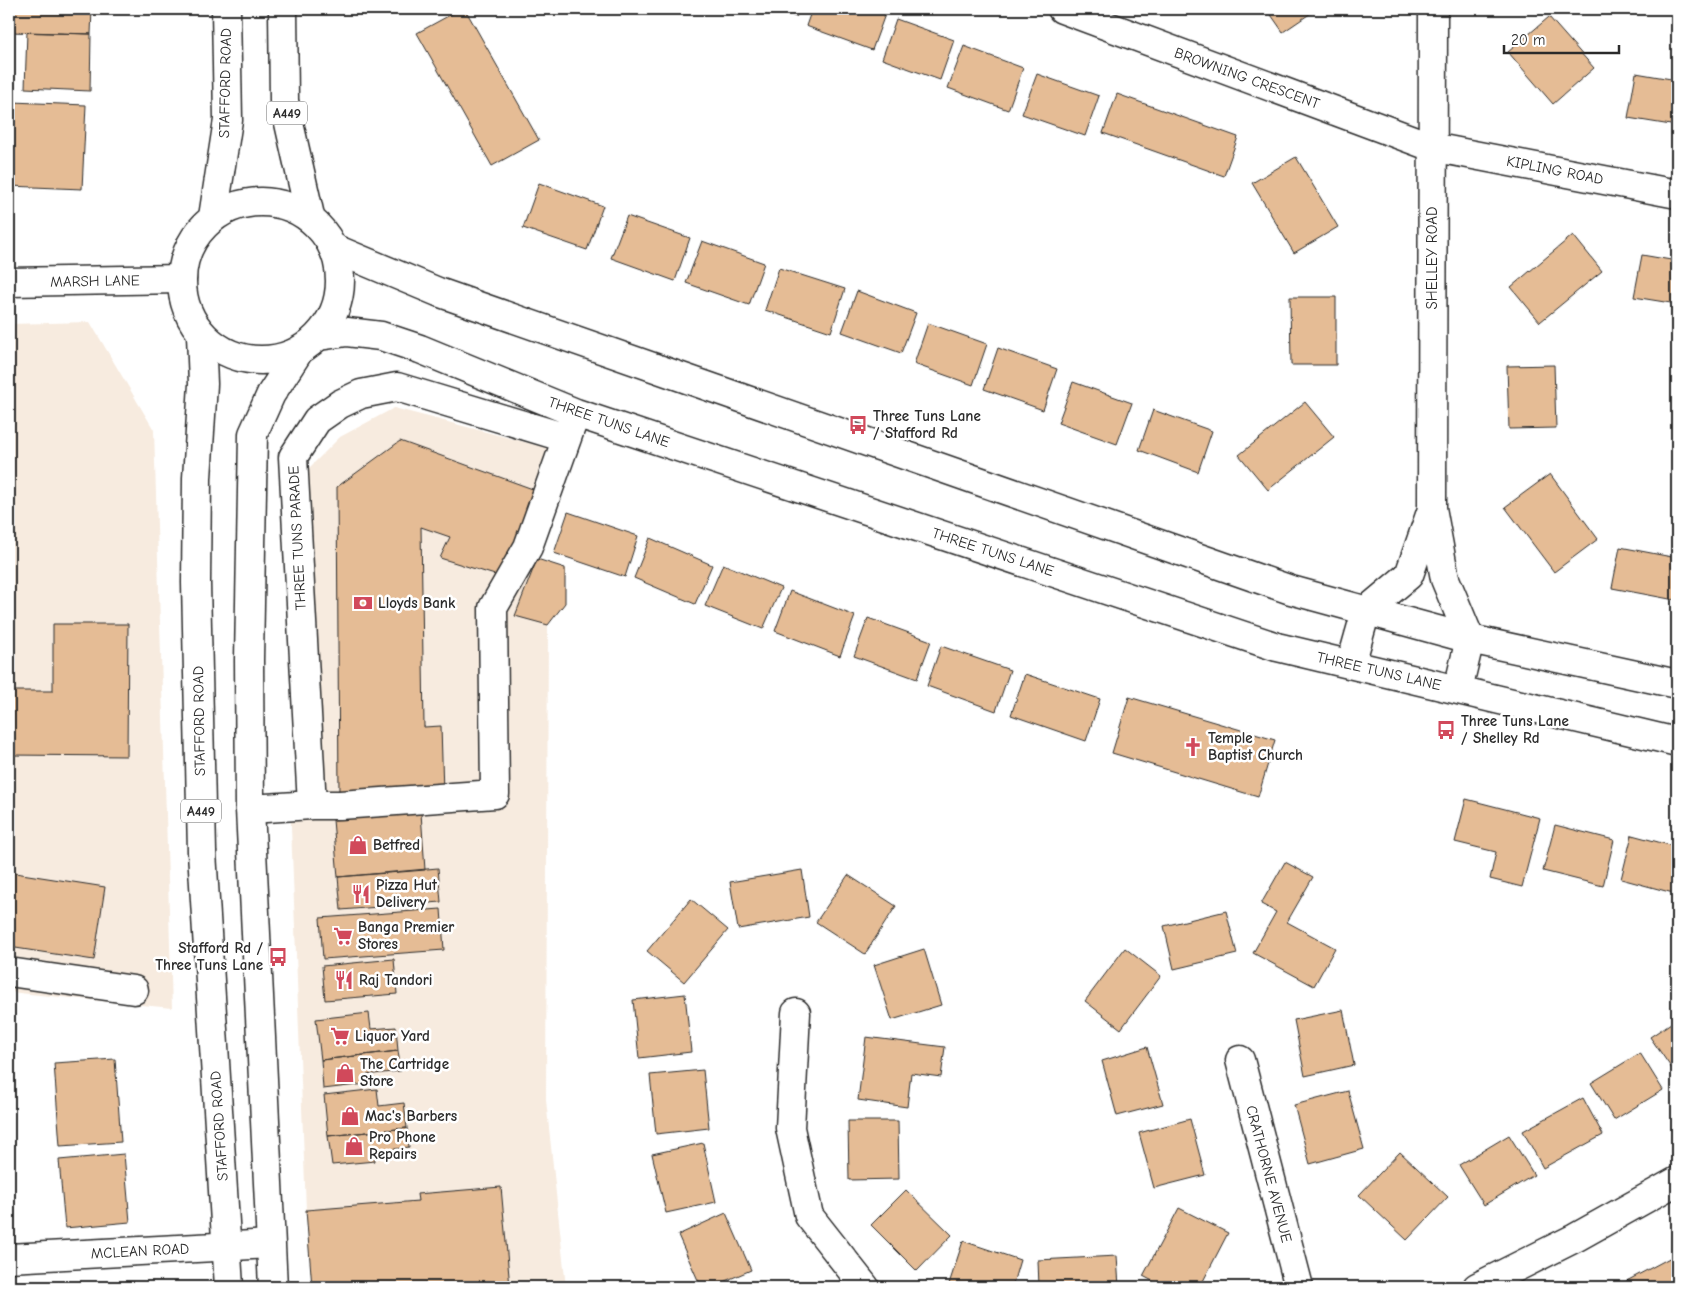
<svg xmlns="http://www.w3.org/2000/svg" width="1686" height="1296" viewBox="0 0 1686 1296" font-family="'Comic Neue',sans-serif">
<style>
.built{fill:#f7ebdf}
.building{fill:#e5bc95;stroke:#2b2b2b}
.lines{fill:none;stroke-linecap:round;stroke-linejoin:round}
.minor-casing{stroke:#2b2b2b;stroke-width:31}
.highway-casing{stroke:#2b2b2b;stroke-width:31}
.minor{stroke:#fff;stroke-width:28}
.highway{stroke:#fff;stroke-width:28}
.labels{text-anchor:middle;stroke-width:5;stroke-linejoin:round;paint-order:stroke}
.shield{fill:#fff;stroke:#6b6b6b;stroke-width:1}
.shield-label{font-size:14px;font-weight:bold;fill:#2b2b2b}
.street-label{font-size:15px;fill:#2b2b2b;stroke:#fff}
.poi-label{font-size:15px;font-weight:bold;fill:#2b2b2b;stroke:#fff;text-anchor:start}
</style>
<rect width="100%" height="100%" fill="#fff"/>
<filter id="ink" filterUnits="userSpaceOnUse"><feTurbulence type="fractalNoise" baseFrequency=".02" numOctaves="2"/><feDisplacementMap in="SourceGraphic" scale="10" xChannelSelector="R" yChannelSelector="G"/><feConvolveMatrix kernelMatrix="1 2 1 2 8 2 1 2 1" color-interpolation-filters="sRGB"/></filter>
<g filter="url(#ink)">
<path class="built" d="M 90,322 L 154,430 L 172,1008 L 9,992 L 9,324 Z
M 394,408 L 567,453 L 537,559 L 515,616 L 548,625 L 546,1100 L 566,1287 L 312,1287 L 306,1210 L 290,801 L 300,796 L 303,474 L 340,437 Z"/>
<path class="building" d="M 9,9 L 92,9 L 91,34 L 9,32 Z
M 461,9 L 465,9 L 539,140 L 492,166 L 417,33 Z
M 774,9 L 800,9 L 796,17 Z
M 812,9 L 887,9 L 872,50 L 806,26 Z
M 1267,9 L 1317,9 L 1283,32 Z
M 1549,17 L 1594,68 L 1553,104 L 1508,52 Z
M 896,19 L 954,40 L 940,80 L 882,59 Z
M 27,32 L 91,34 L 90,91 L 25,88 Z
M 964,46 L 1023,68 L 1008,110 L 948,88 Z
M 1636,73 L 1677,80 L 1677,126 L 1628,118 Z
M 1037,74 L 1099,96 L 1085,136 L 1022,114 Z
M 1117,94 L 1238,137 L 1224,176 L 1103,133 Z
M 12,102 L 86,105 L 82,189 L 9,186 Z
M 1296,157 L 1338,227 L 1294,253 L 1252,183 Z
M 539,183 L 603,206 L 587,250 L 523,228 Z
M 627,216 L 690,238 L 675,281 L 611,258 Z
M 1573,235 L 1602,271 L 1540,322 L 1511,287 Z
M 702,241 L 764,263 L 749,305 L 686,283 Z
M 1642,255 L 1677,261 L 1677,304 L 1634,297 Z
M 779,268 L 845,289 L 831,332 L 765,310 Z
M 857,291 L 916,313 L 901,353 L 842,332 Z
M 1290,297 L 1336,297 L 1336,365 L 1291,365 Z
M 928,323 L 987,344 L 973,385 L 914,364 Z
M 998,348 L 1057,369 L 1043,410 L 984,389 Z
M 1554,365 L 1556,428 L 1509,429 L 1507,366 Z
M 1073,382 L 1132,403 L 1117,444 L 1058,423 Z
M 1305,402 L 1334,437 L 1268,490 L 1239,455 Z
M 1153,410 L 1212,431 L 1198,472 L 1139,450 Z
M 400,441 L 541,492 L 511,580 L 440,558 L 450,537 L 421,527 L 424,727 L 441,726 L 443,793 L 339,795 L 337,487 Z
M 1550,474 L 1598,539 L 1554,572 L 1505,507 Z
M 568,512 L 638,536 L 625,577 L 554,553 Z
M 650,538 L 712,565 L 695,604 L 634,578 Z
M 1620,547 L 1677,558 L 1677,585 L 1675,600 L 1612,588 Z
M 537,559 L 565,568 L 565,603 L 548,625 L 515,616 Z
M 723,564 L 781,588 L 763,629 L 705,606 Z
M 790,591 L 855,616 L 840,656 L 775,631 Z
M 868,618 L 931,641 L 917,679 L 854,656 Z
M 53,624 L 128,624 L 127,756 L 9,755 L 9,691 L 53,691 Z
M 941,646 L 1010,670 L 996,711 L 927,686 Z
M 1025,674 L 1100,699 L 1086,741 L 1011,715 Z
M 1129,697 L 1275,740 L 1258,797 L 1112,753 Z
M 1466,799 L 1540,818 L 1522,887 L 1490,879 L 1496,852 L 1455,842 Z
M 421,813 L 425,870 L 338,877 L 333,820 Z
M 1555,825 L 1614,840 L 1603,886 L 1543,871 Z
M 1632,835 L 1677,847 L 1677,894 L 1621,879 Z
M 1285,862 L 1313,877 L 1287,922 L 1335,948 L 1314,986 L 1253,953 L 1276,912 L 1261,904 Z
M 438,868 L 441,902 L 341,910 L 338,877 Z
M 802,870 L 809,917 L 738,929 L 730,882 Z
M 9,872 L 105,887 L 94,960 L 9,947 Z
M 848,875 L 896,906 L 865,954 L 816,922 Z
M 691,899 L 728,930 L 684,982 L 647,951 Z
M 441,909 L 444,950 L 323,959 L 320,918 Z
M 1226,911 L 1237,954 L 1174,969 L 1164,926 Z
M 1125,948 L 1161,976 L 1121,1029 L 1085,1001 Z
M 924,949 L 941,1005 L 892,1020 L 874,965 Z
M 394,959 L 397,994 L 325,1000 L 322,966 Z
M 685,994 L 691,1052 L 639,1058 L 633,1000 Z
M 1343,1010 L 1354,1065 L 1305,1076 L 1294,1020 Z
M 369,1013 L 371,1029 L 396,1027 L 398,1051 L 321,1060 L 316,1019 Z
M 1677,1019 L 1677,1076 L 1650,1037 Z
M 866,1037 L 945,1047 L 941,1077 L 911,1073 L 907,1107 L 858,1100 Z
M 1147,1047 L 1163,1104 L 1117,1116 L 1102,1061 Z
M 398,1051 L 401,1071 L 365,1075 L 366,1084 L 323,1089 L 321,1060 Z
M 1640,1053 L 1663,1090 L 1614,1120 L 1591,1083 Z
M 115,1059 L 121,1142 L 60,1146 L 54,1063 Z
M 703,1070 L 709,1128 L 656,1134 L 650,1075 Z
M 377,1089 L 379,1106 L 404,1103 L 407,1128 L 328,1136 L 324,1095 Z
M 1348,1091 L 1364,1149 L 1310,1164 L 1294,1105 Z
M 1583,1098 L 1603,1135 L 1543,1168 L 1523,1131 Z
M 1190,1119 L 1205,1175 L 1154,1188 L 1139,1133 Z
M 848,1121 L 898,1121 L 899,1179 L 849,1180 Z
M 407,1128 L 409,1147 L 374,1152 L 375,1161 L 332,1165 L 328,1136 Z
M 1509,1135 L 1534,1175 L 1484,1205 L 1459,1165 Z
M 703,1143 L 716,1202 L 666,1213 L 652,1154 Z
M 1400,1152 L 1448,1197 L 1407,1240 L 1359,1195 Z
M 124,1154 L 130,1222 L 65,1228 L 59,1160 Z
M 501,1187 L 510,1287 L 312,1287 L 306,1210 L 418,1201 L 417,1194 Z
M 906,1190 L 952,1235 L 917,1271 L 871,1225 Z
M 1179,1208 L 1228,1233 L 1200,1287 L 1164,1287 L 1143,1276 Z
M 726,1213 L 751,1270 L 711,1287 L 701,1287 L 678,1235 Z
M 963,1241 L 1020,1260 L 1012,1287 L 948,1287 Z
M 1677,1254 L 1677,1287 L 1623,1287 L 1621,1284 Z
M 1117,1256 L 1119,1287 L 1039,1287 L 1038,1260 Z"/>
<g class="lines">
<g class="minor-casing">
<path id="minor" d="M 1062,9 L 1432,147 L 1677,194
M 1433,9 L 1432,508 L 1445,579 L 1470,639 L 1458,689
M 333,248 L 438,292 L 1291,590 L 1470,639 L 1677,684
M 9,282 L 182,279
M 319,336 L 347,332 L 381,336 L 420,349 L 576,413 L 1277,647 L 1677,742
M 1351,664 L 1366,611 L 1409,575 L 1432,509
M 312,805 L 293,457 L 317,420 L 340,404 L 361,394 L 397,387 L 566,438
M 250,809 L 312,805 L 340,805 L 495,794 L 493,608 L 528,547 L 573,421
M 9,972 L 134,990
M 796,1013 L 790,1128 L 809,1216 L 865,1287
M 1240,1060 L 1299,1287
M 9,1258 L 270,1244
M 1477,1287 L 1575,1238 L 1677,1181"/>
</g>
<g class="highway-casing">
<path id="highway" d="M 283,9 L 284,101 L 310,216
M182 281a79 79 0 1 1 158 0a79 79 0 1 1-158 0Z
M 213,217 L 228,120 L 226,9
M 201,335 L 203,384 L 197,478 L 196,583 L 202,852 L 229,1287
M 273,1287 L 250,809 L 249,660 L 253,434 L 271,394 L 299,351"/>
</g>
<use href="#minor" class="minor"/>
<use href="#highway" class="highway"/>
</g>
</g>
<defs>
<g id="bus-bare" transform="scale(1.5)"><path d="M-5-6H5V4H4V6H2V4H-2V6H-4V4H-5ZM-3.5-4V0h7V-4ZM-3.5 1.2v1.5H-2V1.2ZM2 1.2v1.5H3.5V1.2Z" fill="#d1495b" stroke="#fff" stroke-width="2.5" paint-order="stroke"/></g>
<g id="bank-bare" transform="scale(1.5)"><path d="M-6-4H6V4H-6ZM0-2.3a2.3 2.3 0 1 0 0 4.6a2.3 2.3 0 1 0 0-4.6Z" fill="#d1495b" stroke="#fff" stroke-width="2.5" paint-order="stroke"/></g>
<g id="church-bare" transform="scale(1.5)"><path d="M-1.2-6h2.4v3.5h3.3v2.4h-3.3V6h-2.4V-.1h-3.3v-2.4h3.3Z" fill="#d1495b" stroke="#fff" stroke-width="2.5" paint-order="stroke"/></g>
<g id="shop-bare" transform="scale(1.5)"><path d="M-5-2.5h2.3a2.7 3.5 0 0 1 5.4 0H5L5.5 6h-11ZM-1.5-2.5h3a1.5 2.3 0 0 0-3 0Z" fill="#d1495b" stroke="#fff" stroke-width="2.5" paint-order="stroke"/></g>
<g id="restaurant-bare" transform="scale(1.5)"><path d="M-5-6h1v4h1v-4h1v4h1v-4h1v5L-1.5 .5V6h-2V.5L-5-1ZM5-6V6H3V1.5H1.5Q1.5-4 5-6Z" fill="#d1495b" stroke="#fff" stroke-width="2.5" paint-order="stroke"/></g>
<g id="supermarket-bare" transform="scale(1.5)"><path d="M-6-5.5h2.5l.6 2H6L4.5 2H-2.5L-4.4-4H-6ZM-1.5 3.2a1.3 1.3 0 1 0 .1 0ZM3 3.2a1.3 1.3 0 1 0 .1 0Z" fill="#d1495b" stroke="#fff" stroke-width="2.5" paint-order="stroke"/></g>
</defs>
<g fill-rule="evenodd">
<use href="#bus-bare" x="858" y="425"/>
<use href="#bank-bare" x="363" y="603"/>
<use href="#bus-bare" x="1446" y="730"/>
<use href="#church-bare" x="1193" y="747"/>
<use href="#shop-bare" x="358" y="845"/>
<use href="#restaurant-bare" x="361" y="894"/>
<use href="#supermarket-bare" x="343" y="936"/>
<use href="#bus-bare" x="278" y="957"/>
<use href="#restaurant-bare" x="344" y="980"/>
<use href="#supermarket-bare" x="340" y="1036"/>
<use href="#shop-bare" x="345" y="1073"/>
<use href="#shop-bare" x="350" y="1116"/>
<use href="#shop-bare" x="354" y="1146"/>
</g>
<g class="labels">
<g class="shield">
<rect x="267" y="101.5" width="40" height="23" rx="4"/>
<rect x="181" y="799.5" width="40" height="23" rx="4"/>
</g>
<g class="shield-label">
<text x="287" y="118">A449</text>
<text x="201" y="816">A449</text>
</g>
<g class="street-label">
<text transform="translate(1247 78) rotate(20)" y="5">BROWNING CRESCENT</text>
<text transform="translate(225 83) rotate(-89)" y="5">STAFFORD ROAD</text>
<text transform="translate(1555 170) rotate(11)" y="5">KIPLING ROAD</text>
<text transform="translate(1432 258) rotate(-90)" y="5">SHELLEY ROAD</text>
<text transform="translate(95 281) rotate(-1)" y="5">MARSH LANE</text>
<text transform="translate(609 422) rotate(19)" y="5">THREE TUNS LANE</text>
<text transform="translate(297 538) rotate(-93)" y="5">THREE TUNS PARADE</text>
<text transform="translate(993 552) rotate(18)" y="5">THREE TUNS LANE</text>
<text transform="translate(1379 671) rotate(13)" y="5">THREE TUNS LANE</text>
<text transform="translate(199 721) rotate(-91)" y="5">STAFFORD ROAD</text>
<text transform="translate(219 1126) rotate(-94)" y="5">STAFFORD ROAD</text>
<text transform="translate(1269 1174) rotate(75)" y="5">CRATHORNE AVENUE</text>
<text transform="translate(140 1251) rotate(-3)" y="5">MCLEAN ROAD</text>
</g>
<g class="poi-label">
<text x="873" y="421">Three Tuns Lane<tspan x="873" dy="17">/ Stafford Rd</tspan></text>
<text x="378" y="608">Lloyds Bank</text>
<text x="1461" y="726">Three Tuns Lane<tspan x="1461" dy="17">/ Shelley Rd</tspan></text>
<text x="1208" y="743">Temple<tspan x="1208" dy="17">Baptist Church</tspan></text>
<text x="373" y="850">Betfred</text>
<text x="376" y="890">Pizza Hut<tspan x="376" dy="17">Delivery</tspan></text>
<text x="358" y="932">Banga Premier<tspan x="358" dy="17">Stores</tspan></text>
<text x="263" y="953" text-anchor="end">Stafford Rd /<tspan x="263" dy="17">Three Tuns Lane</tspan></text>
<text x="359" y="985">Raj Tandori</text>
<text x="355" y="1041">Liquor Yard</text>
<text x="360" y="1069">The Cartridge<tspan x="360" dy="17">Store</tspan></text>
<text x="365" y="1121">Mac's Barbers</text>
<text x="369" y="1142">Pro Phone<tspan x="369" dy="17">Repairs</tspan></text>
</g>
</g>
<rect width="1686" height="1296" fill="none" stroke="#fff" stroke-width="30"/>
<rect x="15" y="15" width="1656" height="1266" fill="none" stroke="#2b2b2b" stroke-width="2" filter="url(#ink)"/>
<path d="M1504 45v8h115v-8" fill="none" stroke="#2b2b2b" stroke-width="2.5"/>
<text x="1511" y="45" font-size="15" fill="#2b2b2b" stroke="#ffffff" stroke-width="4" paint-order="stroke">20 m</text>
</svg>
